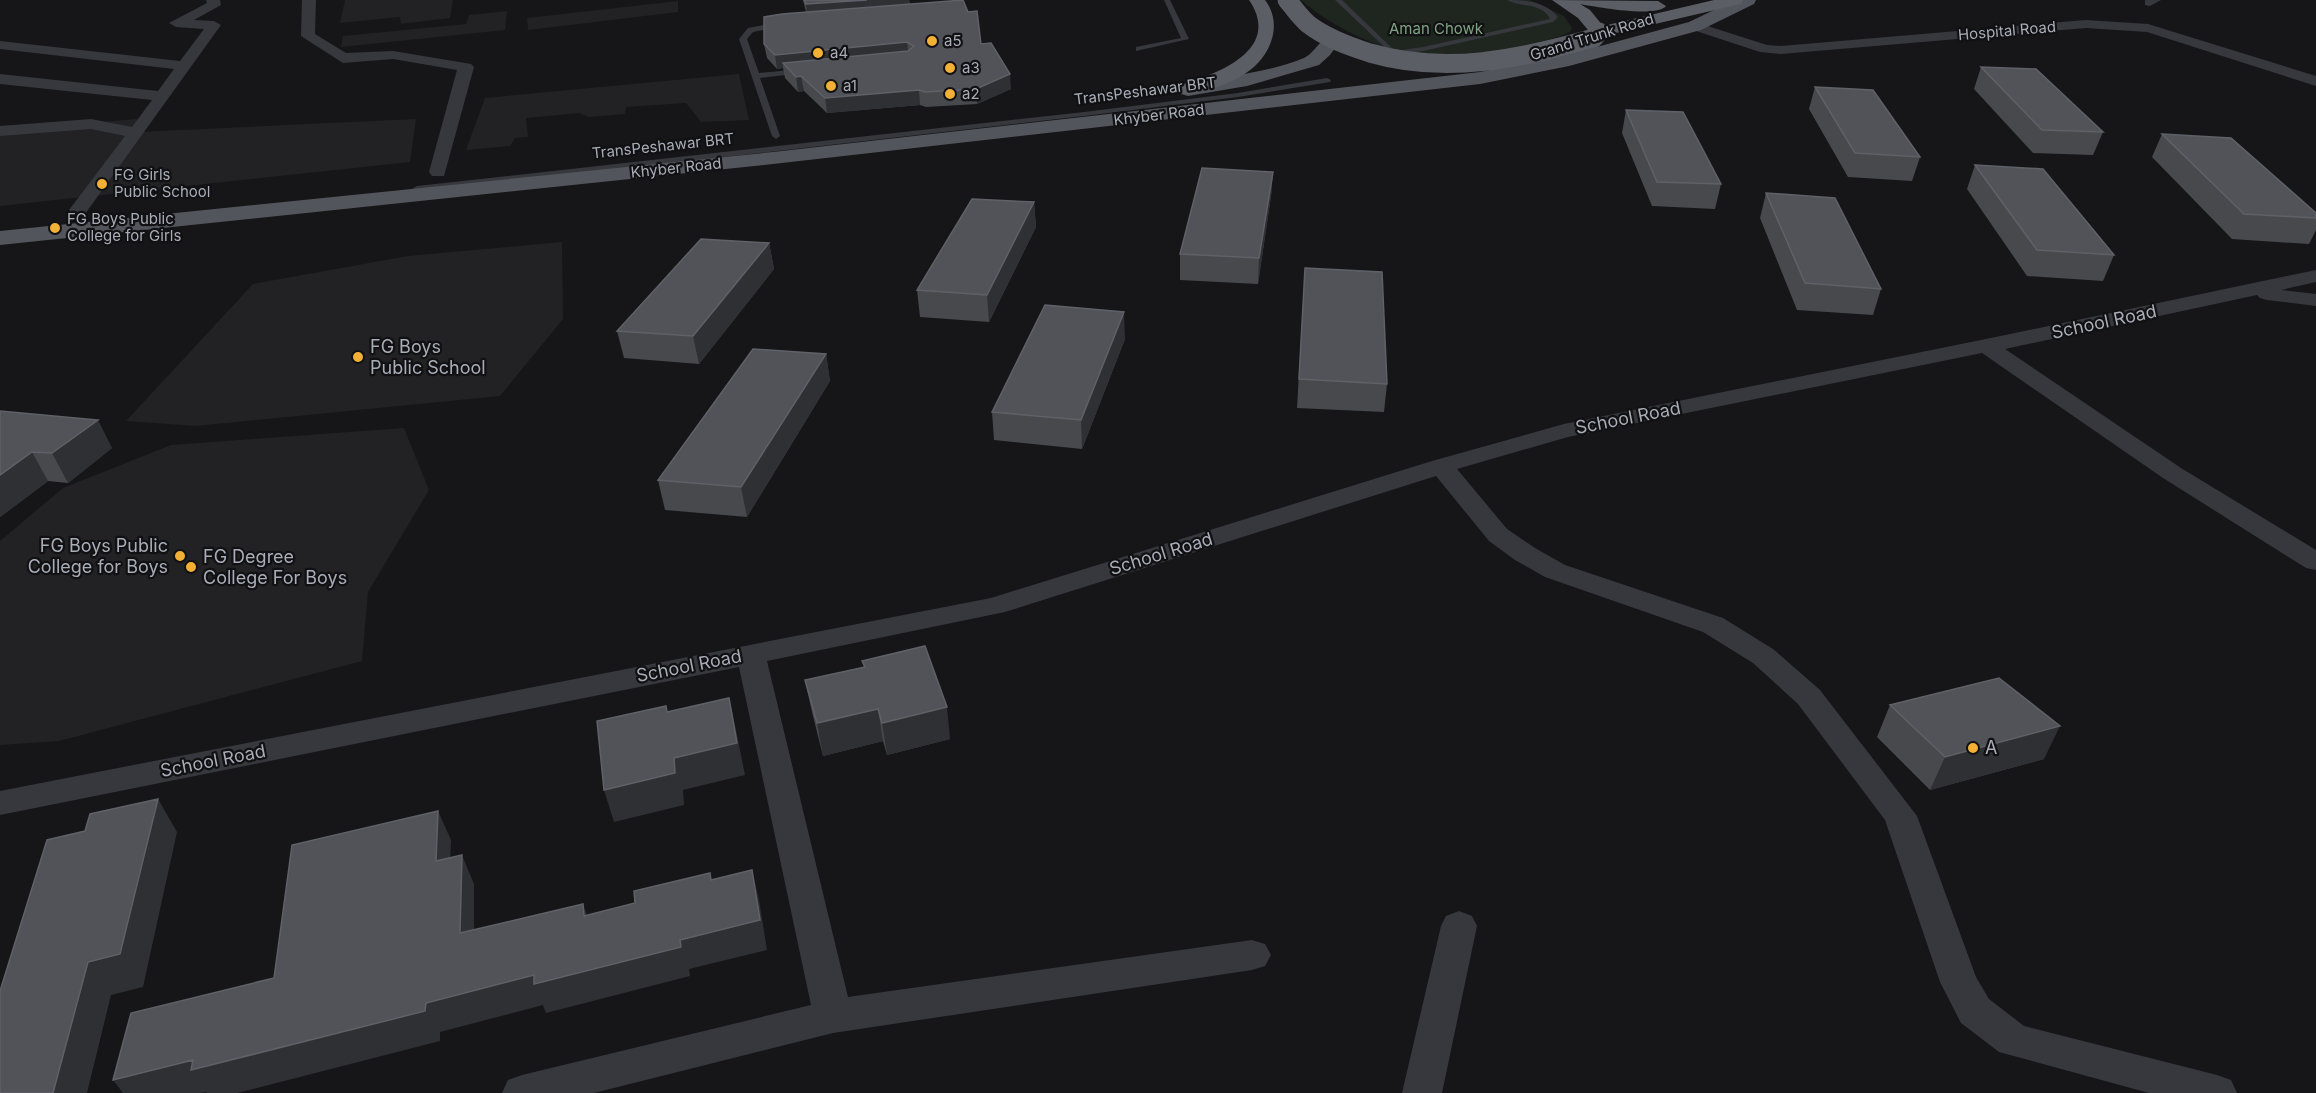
<svg xmlns="http://www.w3.org/2000/svg" width="2316" height="1093" viewBox="0 0 2316 1093" font-family="Inter,sans-serif">
<style>
.built{fill:#222225}
.green{fill:#1e261f}
.lines{fill:none;stroke-linecap:round;stroke-linejoin:round}
.service{fill:#37383d;fill-rule:evenodd}
.minor{fill:#37383d;fill-rule:evenodd}
.primary{fill:#53555c;fill-rule:evenodd}
.trunk{fill:#5b5e65;fill-rule:evenodd}
.trunk-bridge{stroke:#5b5e65;stroke-width:19}
.wall{fill:#47494d}
.shaded-wall{fill:#2f3033}
.building{fill:#525359;stroke:#5f6168;stroke-width:1.5}
.poi-dot{fill:#f2b134;stroke:#111113;stroke-width:2}
.labels{text-anchor:middle;stroke-width:4.5;stroke-linejoin:round;paint-order:stroke}
.far-park-label{font-size:15px;fill:#7fa381;stroke:#111113}
.far-street-label{font-size:15px;fill:#a8adb8;stroke:#111113}
.far-poi-label{font-size:15px;fill:#a8adb8;stroke:#111113;text-anchor:start}
.street-label{font-size:18px;fill:#a8adb8;stroke:#111113}
.poi-label{font-size:18px;fill:#a8adb8;stroke:#111113;text-anchor:start}
</style>
<rect width="100%" height="100%" fill="#161618"/>
<path class="built" d="M 345,0 L 453,0 L 450,18 L 401,24 L 400,17 L 340,23 Z
M 678,1 L 678,12 L 528,30 L 527,18 Z
M 507,11 L 505,30 L 341,47 L 343,36 L 466,24 L 469,15 Z
M 739,74 L 749,120 L 701,122 L 686,103 L 626,107 L 625,114 L 588,117 L 580,113 L 526,118 L 528,137 L 515,138 L 510,146 L 466,150 L 485,98 Z
M 137,119 L 139,132 L 416,119 L 410,162 L 0,206 L 0,130 Z
M 562,242 L 563,319 L 500,396 L 196,426 L 126,421 L 253,284 L 408,256 Z
M 404,428 L 429,490 L 368,592 L 362,661 L 59,741 L 0,745 L 0,541 L 63,488 L 171,445 Z"/>
<path class="green" d="M 1301,0 L 1530,0 L 1564,16 L 1572,28 L 1570,32 L 1561,36 C 1519,49 1470,58 1425,56 C 1386,54 1330,26 1301,0 Z"/>
<g class="lines">
<path class="service" d="M 1164,0 L 1170,0 L 1189,39 L 1136,51 L 1136,47 L 1181,38 Z
M 1335,0 L 1342,0 L 1395,51 L 1423,47 L 1550,19 C 1543,3 1519,7 1507,0 C 1525,0 1545,1 1558,17 L 1553,22 L 1423,51 L 1393,55 Z
M 780,22 L 784,24 L 783,26 L 753,32 L 747,39 L 759,73 L 802,69 L 806,71 L 802,73 L 760,78 L 780,136 L 776,139 L 772,136 L 739,39 L 748,28 Z
M 1327,78 L 1331,80 L 1330,82 L 1238,97 L 1084,116 L 417,192 L 412,189 L 417,186 L 1084,112 L 1238,93 Z"/>
<path class="minor" d="M 206,0 L 220,0 L 221,5 L 194,20 L 214,21 L 221,25 L 85,214 L 71,214 L 69,210 L 125,136 L 91,129 L 0,136 L 0,126 L 91,119 L 132,127 L 152,100 L 0,84 L 0,74 L 158,91 L 174,69 L 0,49 L 0,41 L 180,61 L 204,29 L 176,27 L 169,23 L 207,3 Z
M 302,0 L 316,0 L 315,34 L 346,53 L 393,51 L 471,64 L 474,67 L 444,176 L 432,176 L 429,172 L 457,70 L 393,59 L 343,63 L 301,36 Z
M 2145,0 L 2161,0 L 2150,6 L 2145,5 Z
M 2086,20 L 2148,24 L 2316,76 L 2316,86 L 2147,32 L 2086,28 L 1781,54 L 1760,52 L 1690,29 L 1688,26 L 1695,22 L 1767,45 L 1781,46 Z
M 2316,270 L 2316,282 L 2281,290 L 2316,294 L 2316,306 L 2267,300 L 2260,298 L 2257,295 L 2005,349 L 2181,468 L 2316,550 L 2316,570 L 2306,568 L 2163,478 L 1982,353 L 1568,437 L 1457,469 L 1507,529 L 1535,548 L 1565,565 L 1723,618 L 1773,649 L 1820,690 L 1917,816 L 1976,977 L 1989,999 L 2024,1026 L 2217,1075 L 2231,1080 L 2237,1093 L 2149,1093 L 1999,1052 L 1961,1023 L 1940,982 L 1885,820 L 1798,704 L 1753,663 L 1703,632 L 1545,577 L 1515,560 L 1489,541 L 1436,476 L 1005,612 L 767,661 L 848,997 L 1252,940 L 1265,944 L 1271,955 L 1265,966 L 1252,970 L 833,1033 L 594,1093 L 502,1093 L 508,1080 L 522,1075 L 811,1005 L 739,667 L 0,815 L 0,791 L 991,598 L 1432,461 L 1564,424 L 1986,339 Z
M 1459,911 L 1472,916 L 1477,926 L 1442,1093 L 1402,1093 L 1441,926 L 1446,916 Z"/>
<path class="primary" d="M 1735,0 L 1756,0 L 1754,4 L 1701,30 L 1569,66 L 1480,84 L 773,164 L 0,245 L 0,231 L 773,152 L 1480,72 L 1567,55 L 1689,22 Z
M 1332,35 L 1338,36 L 1341,40 L 1330,55 L 1319,65 L 1247,86 L 1188,96 L 1181,94 L 1178,90 L 1181,86 C 1222,76 1265,74 1304,58 C 1316,52 1320,38 1332,35 Z"/>
<path class="trunk" d="M 1249,0 L 1265,0 C 1284,25 1270,57 1246,73 C 1229,85 1207,90 1188,95 L 1181,93 L 1178,89 L 1181,85 C 1217,74 1283,50 1249,0 Z
M 1552,0 L 1658,1 L 1666,6 C 1657,18 1596,7 1580,4 L 1590,10 L 1603,26 L 1714,0 L 1743,0 L 1741,4 L 1599,37 L 1593,36 L 1578,18 Z"/>
<path class="trunk-bridge" d="M 1287,0 C 1294,8 1300,17 1308,24 C 1326,38 1348,46 1370,53 C 1446,75 1520,59 1594,38 L 1599,32"/>
</g>
<path class="wall" d="M 803,0 L 909,0 L 910,4 L 981,44 L 1011,89 L 977,104 L 926,107 L 920,105 L 827,113 L 804,91 L 798,92 L 785,78 L 783,68 L 777,69 L 767,58 L 764,44 L 806,12 Z
M 1981,67 L 2103,132 L 2093,155 L 2033,153 L 1974,89 Z
M 1815,87 L 1920,157 L 1912,181 L 1848,177 L 1809,109 Z
M 1626,110 L 1721,184 L 1715,209 L 1652,206 L 1622,133 Z
M 2162,134 L 2316,213 L 2316,230 L 2309,244 L 2232,239 L 2152,157 Z
M 1975,165 L 2114,255 L 2103,281 L 2027,276 L 1967,189 Z
M 1273,172 L 1271,196 L 1258,284 L 1180,280 L 1180,254 Z
M 1766,193 L 1881,289 L 1873,315 L 1797,310 L 1760,218 Z
M 1034,202 L 1036,227 L 989,322 L 920,317 L 917,290 Z
M 769,243 L 774,269 L 699,364 L 624,358 L 617,331 Z
M 1305,268 L 1387,384 L 1384,412 L 1297,408 Z
M 1125,339 L 1082,449 L 994,440 L 992,412 Z
M 826,354 L 830,381 L 747,517 L 665,510 L 658,480 Z
M 0,411 L 112,448 L 68,483 L 48,481 L 0,517 Z
M 862,661 L 950,739 L 887,755 L 883,741 L 823,756 L 812,712 L 805,680 L 864,667 Z
M 1890,705 L 2044,759 L 1930,790 L 1877,737 Z"/>
<path class="shaded-wall" d="M 867,0 L 909,0 L 910,10 L 807,17 L 806,4 Z
M 907,42 L 909,57 L 783,63 L 783,68 L 777,69 L 775,55 Z
M 1010,74 L 1011,89 L 977,104 L 976,89 Z
M 801,76 L 804,91 L 798,92 L 796,77 Z
M 919,90 L 920,105 L 827,113 L 825,98 Z
M 1273,172 L 1271,196 L 1258,284 L 1259,258 Z
M 1034,202 L 1036,227 L 989,322 L 987,295 Z
M 769,243 L 774,269 L 699,364 L 693,336 Z
M 1124,312 L 1125,339 L 1082,449 L 1081,420 Z
M 826,354 L 830,381 L 747,517 L 741,487 Z
M 98,420 L 112,448 L 68,483 L 52,453 Z
M 32,452 L 48,481 L 0,517 L 0,475 Z
M 729,698 L 736,730 L 745,775 L 683,790 L 684,805 L 614,822 L 604,790 L 674,758 Z
M 947,707 L 950,739 L 887,755 L 882,723 Z
M 878,709 L 883,741 L 823,756 L 817,723 Z
M 2060,726 L 2044,759 L 1930,790 L 1945,757 Z
M 158,799 L 177,832 L 143,987 L 111,995 L 87,1093 L 53,1093 L 88,962 Z
M 438,811 L 451,840 L 449,891 L 436,861 Z
M 462,855 L 474,884 L 474,963 L 460,933 Z
M 752,870 L 759,900 L 767,950 L 689,969 L 690,976 L 546,1013 L 543,1005 L 440,1032 L 440,1041 L 237,1093 L 207,1093 L 206,1092 L 200,1093 L 123,1093 L 113,1080 L 534,975 L 680,940 Z
M 583,904 L 594,934 L 584,916 Z"/>
<path class="building" d="M 804,0 L 867,0 L 806,4 Z
M 963,0 L 968,12 L 977,11 L 981,44 L 991,43 L 1010,74 L 976,89 L 925,92 L 919,90 L 825,98 L 801,76 L 796,77 L 783,63 L 908,51 L 914,46 L 907,42 L 775,55 L 764,44 L 764,17 L 782,14 Z
M 1981,67 L 2036,69 L 2103,132 L 2042,130 Z
M 1815,87 L 1873,90 L 1920,157 L 1855,153 Z
M 1626,110 L 1683,112 L 1721,184 L 1657,182 Z
M 2162,134 L 2231,138 L 2316,213 L 2316,218 L 2244,214 Z
M 1975,165 L 2043,169 L 2114,255 L 2037,250 Z
M 1202,168 L 1273,172 L 1259,258 L 1180,254 Z
M 1766,193 L 1835,198 L 1881,289 L 1805,283 Z
M 972,199 L 1034,202 L 987,295 L 917,290 Z
M 701,239 L 769,243 L 693,336 L 617,331 Z
M 1305,268 L 1382,272 L 1387,384 L 1299,379 Z
M 1045,305 L 1124,312 L 1081,420 L 992,412 Z
M 753,349 L 826,354 L 741,487 L 658,480 Z
M 0,411 L 98,420 L 52,453 L 32,452 L 0,475 Z
M 925,646 L 947,707 L 882,723 L 878,709 L 817,723 L 805,680 L 865,667 L 862,661 Z
M 1999,678 L 2060,726 L 1945,757 L 1890,705 Z
M 729,698 L 737,743 L 674,758 L 675,773 L 604,790 L 597,721 L 666,706 L 667,712 Z
M 158,799 L 120,954 L 88,962 L 53,1093 L 0,1093 L 0,991 L 47,840 L 85,831 L 90,814 Z
M 438,811 L 436,861 L 462,855 L 460,933 L 583,904 L 584,916 L 635,903 L 634,891 L 710,873 L 711,880 L 752,870 L 760,920 L 680,940 L 681,947 L 534,984 L 534,975 L 426,1003 L 425,1011 L 191,1070 L 193,1060 L 113,1080 L 131,1013 L 274,978 L 292,845 Z"/>
<g class="poi-dot">
<circle cx="932" cy="41" r="6"/>
<circle cx="818" cy="53" r="6"/>
<circle cx="950" cy="68" r="6"/>
<circle cx="831" cy="86" r="6"/>
<circle cx="950" cy="94" r="6"/>
<circle cx="102" cy="184" r="6"/>
<circle cx="55" cy="228" r="6"/>
<circle cx="358" cy="357" r="6"/>
<circle cx="180" cy="556" r="6"/>
<circle cx="191" cy="567" r="6"/>
<circle cx="1973" cy="748" r="6"/>
</g>
<g class="labels">
<g class="far-park-label">
<text x="1436" y="34">Aman Chowk</text>
</g>
<g class="far-street-label">
<text transform="translate(2007 31) rotate(-5)" y="5">Hospital Road</text>
<text transform="translate(1592 37) rotate(-17)" y="5">Grand Trunk Road</text>
<text transform="translate(1145 91) rotate(-7)" y="5">TransPeshawar BRT</text>
<text transform="translate(1159 115) rotate(-7)" y="5">Khyber Road</text>
<text transform="translate(663 146) rotate(-6)" y="5">TransPeshawar BRT</text>
<text transform="translate(676 168) rotate(-6)" y="5">Khyber Road</text>
</g>
<g class="far-poi-label">
<text x="944" y="46">a5</text>
<text x="830" y="58">a4</text>
<text x="962" y="73">a3</text>
<text x="843" y="91">a1</text>
<text x="962" y="99">a2</text>
<text x="114" y="180">FG Girls<tspan x="114" dy="17">Public School</tspan></text>
<text x="67" y="224">FG Boys Public<tspan x="67" dy="17">College for Girls</tspan></text>
</g>
<g class="street-label">
<text transform="translate(2104 322) rotate(-12)" y="6">School Road</text>
<text transform="translate(1628 418) rotate(-11)" y="6">School Road</text>
<text transform="translate(1161 554) rotate(-17)" y="6">School Road</text>
<text transform="translate(689 666) rotate(-11)" y="6">School Road</text>
<text transform="translate(213 761) rotate(-11)" y="6">School Road</text>
</g>
<g class="poi-label">
<text x="370" y="353">FG Boys<tspan x="370" dy="21">Public School</tspan></text>
<text x="168" y="552" text-anchor="end">FG Boys Public<tspan x="168" dy="21">College for Boys</tspan></text>
<text x="203" y="563">FG Degree<tspan x="203" dy="21">College For Boys</tspan></text>
<text x="1985" y="754">A</text>
</g>
</g>
</svg>
